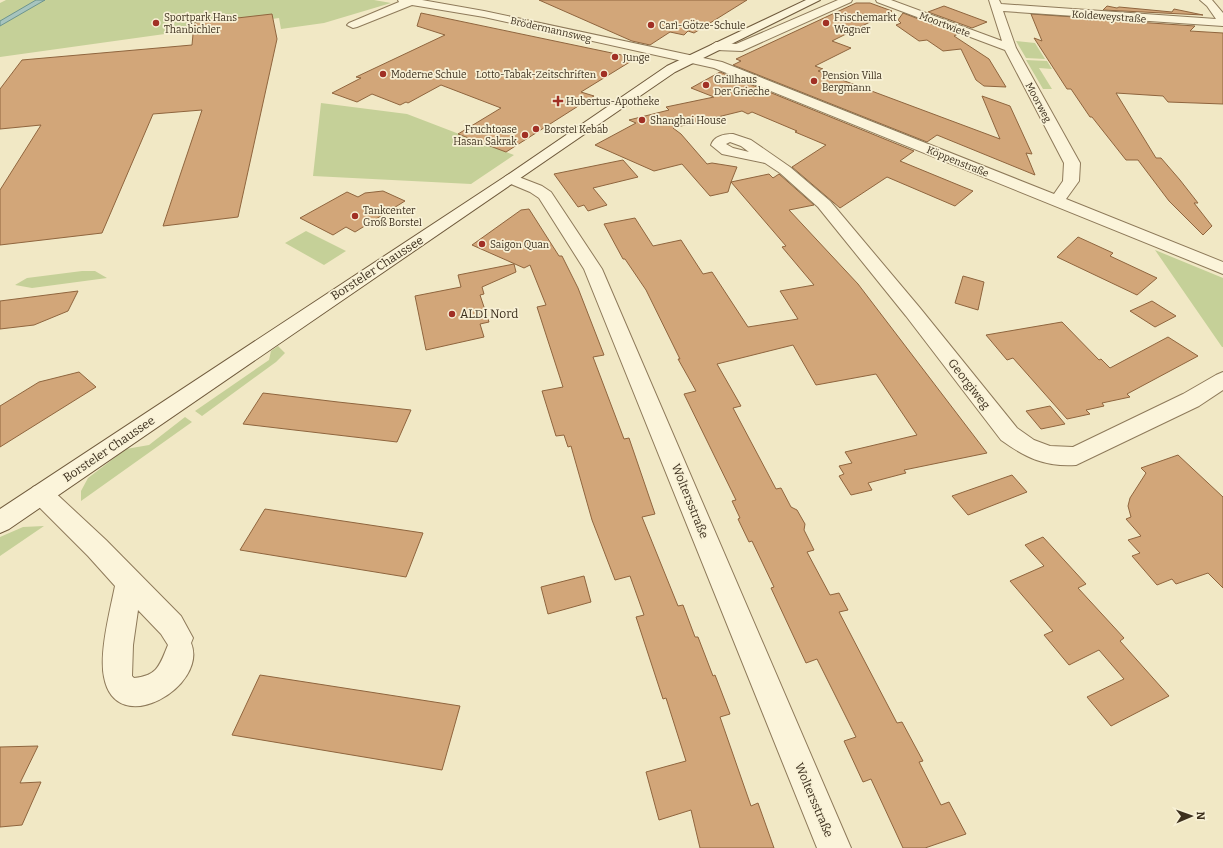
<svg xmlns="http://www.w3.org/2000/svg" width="1223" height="848" viewBox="0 0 1223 848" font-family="Bitter,serif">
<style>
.green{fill:#c5d098}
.water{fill:#a7c4be;stroke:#6d948e}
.building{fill:#d2a679;stroke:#8f653e}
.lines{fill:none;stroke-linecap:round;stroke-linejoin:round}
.street-casing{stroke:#8e7a5a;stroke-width:2}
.secondary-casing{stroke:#705b3d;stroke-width:2}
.street{fill:#fbf4da;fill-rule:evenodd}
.secondary{fill:#fbf4da;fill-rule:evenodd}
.poi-dot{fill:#a13025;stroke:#f8f1d6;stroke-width:1.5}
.labels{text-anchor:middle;stroke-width:3.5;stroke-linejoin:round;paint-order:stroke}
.far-street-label{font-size:10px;fill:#3d301e;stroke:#f8f1d6}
.far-poi-label{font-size:10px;fill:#3d301e;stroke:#f8f1d6;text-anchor:start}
.street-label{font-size:12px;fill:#3d301e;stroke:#f8f1d6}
.poi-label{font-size:12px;fill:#3d301e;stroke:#f8f1d6;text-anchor:start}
</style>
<rect width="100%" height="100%" fill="#f1e8c5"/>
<path class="green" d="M 6,0 L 374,0 L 391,3 L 324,23 L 281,29 L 279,18 L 0,57 L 0,3 Z
M 1016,41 L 1035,43 L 1045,59 L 1026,58 Z
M 1026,60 L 1047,61 L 1052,69 L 1039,68 L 1052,89 L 1043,89 Z
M 321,103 L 407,114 L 514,155 L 471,184 L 313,176 Z
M 306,231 L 346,251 L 324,265 L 285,243 Z
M 1155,250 L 1223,278 L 1223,347 L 1222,347 Z
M 82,271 L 95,271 L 107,278 L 32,288 L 15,285 L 27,278 Z
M 278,346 L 285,353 L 276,362 L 202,416 L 195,411 L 269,360 L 271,351 Z
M 185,417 L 192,422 L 81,501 L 81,491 L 88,478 L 126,449 L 149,445 Z
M 44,526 L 0,556 L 0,537 L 23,527 Z"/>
<path class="water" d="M 36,0 L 45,0 L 0,26 L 0,21 Z"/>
<path class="building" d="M 539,0 L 747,0 L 694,33 L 688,31 L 684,35 L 670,32 L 650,45 L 632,41 Z
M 856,3 L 870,3 L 892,11 L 832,41 L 851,48 L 815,66 L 823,69 L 818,71 L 1000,139 L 982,96 L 1010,106 L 1032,154 L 1026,153 L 1035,175 L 937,135 L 927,142 L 733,65 L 741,61 L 736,59 Z
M 944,6 L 987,22 L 972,28 L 928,12 Z
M 1107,6 L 1117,8 L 1119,7 L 1172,12 L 1174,9 L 1203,15 L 1103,10 Z
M 421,13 L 631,57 L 629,59 L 633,60 L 581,92 L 594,96 L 506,152 L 458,134 L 501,108 L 441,85 L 408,103 L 406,102 L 400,105 L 372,94 L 357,102 L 332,93 L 361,78 L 356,77 L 445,35 L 417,26 Z
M 903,13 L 958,34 L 954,36 L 989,59 L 1006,87 L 984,86 L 976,80 L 961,49 L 943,51 L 927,40 L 919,41 L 896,25 L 901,23 L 898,20 Z
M 272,14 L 277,39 L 238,217 L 163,226 L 202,110 L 153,114 L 102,233 L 0,245 L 0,190 L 41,125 L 0,129 L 0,89 L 22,60 L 192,45 L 194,23 Z
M 1031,14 L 1089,18 L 1090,21 L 1092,19 L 1195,26 L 1190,31 L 1223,33 L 1223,104 L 1168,102 L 1163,96 L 1116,93 L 1156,158 L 1161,158 L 1180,180 L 1198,203 L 1194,203 L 1212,226 L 1203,235 L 1169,201 L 1138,160 L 1126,160 L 1092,117 L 1090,117 L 1071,89 L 1067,89 L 1034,38 L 1042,41 Z
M 720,72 L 914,151 L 900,161 L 973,191 L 955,206 L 887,177 L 840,208 L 792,167 L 826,145 L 795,132 L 797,131 L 752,112 L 748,114 L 742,111 L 673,128 L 681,134 L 707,164 L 712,163 L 737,167 L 731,182 L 769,174 L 773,178 L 779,174 L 814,205 L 789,210 L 858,284 L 987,453 L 904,470 L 906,473 L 868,483 L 872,490 L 851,495 L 839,476 L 844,474 L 839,466 L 852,463 L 845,452 L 917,435 L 876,374 L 816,385 L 793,345 L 717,364 L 741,406 L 733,408 L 776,489 L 781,488 L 791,507 L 797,510 L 805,524 L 804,530 L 814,550 L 807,552 L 830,595 L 839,593 L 848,610 L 839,612 L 864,660 L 897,723 L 902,722 L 923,761 L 919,762 L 941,805 L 949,802 L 966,834 L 925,848 L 903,848 L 871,779 L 863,782 L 844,741 L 856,737 L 817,659 L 806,663 L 771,588 L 774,587 L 752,541 L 749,542 L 738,519 L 740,518 L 732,501 L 736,500 L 684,394 L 696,391 L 678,359 L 680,359 L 646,290 L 625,259 L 623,259 L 604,224 L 635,218 L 653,246 L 681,240 L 703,274 L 712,272 L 748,327 L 798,319 L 780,291 L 814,285 L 782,247 L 786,246 L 731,182 L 728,192 L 710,196 L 682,164 L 654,171 L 595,145 L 636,123 L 629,120 L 669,110 L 666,107 L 714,97 L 691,88 Z
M 623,160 L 638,177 L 593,188 L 607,205 L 588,211 L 584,205 L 578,207 L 554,174 Z
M 383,191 L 405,201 L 355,232 L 346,227 L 333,235 L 300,218 L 347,192 L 358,197 L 365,193 Z
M 529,209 L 559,256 L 562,256 L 578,288 L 604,355 L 593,357 L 624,439 L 629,438 L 655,514 L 642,517 L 678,606 L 683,605 L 695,637 L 698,637 L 713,676 L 715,675 L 730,714 L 720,717 L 751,806 L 758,803 L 774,848 L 700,848 L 691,810 L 659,820 L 646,772 L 686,761 L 666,698 L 663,699 L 636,617 L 644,615 L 630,576 L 615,580 L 592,520 L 571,446 L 568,447 L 564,435 L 556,436 L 542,391 L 563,387 L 537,307 L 546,305 L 530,265 L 524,268 L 472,245 L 521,210 Z
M 1078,237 L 1113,253 L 1110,256 L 1157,278 L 1137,295 L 1057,257 Z
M 514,264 L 516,272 L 482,287 L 484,294 L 480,295 L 489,322 L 480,324 L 484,337 L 426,350 L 415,296 L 461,287 L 458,275 Z
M 963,276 L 984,282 L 978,310 L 955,303 Z
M 78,291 L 68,311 L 34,325 L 0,329 L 0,301 Z
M 1152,301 L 1176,316 L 1155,327 L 1130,311 Z
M 1062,322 L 1099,360 L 1101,359 L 1110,368 L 1168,337 L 1198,356 L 1127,394 L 1130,397 L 1102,403 L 1104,406 L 1086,410 L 1090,414 L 1067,419 L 1013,358 L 1007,360 L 986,335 Z
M 79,372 L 96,387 L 0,447 L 0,406 L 39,382 Z
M 263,393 L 338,402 L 411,410 L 397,442 L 243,424 Z
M 1050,406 L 1065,424 L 1041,429 L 1026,411 Z
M 1178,455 L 1223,497 L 1223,588 L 1208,573 L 1176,584 L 1172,579 L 1157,585 L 1132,556 L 1140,553 L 1128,540 L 1141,536 L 1126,519 L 1131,517 L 1128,506 L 1130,498 L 1146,473 L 1141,468 Z
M 1012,475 L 1027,492 L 968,515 L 952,496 Z
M 265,509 L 343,521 L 423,533 L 406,577 L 240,550 Z
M 1043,537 L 1086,584 L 1078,588 L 1124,638 L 1120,641 L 1169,696 L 1111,726 L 1087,697 L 1124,679 L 1099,650 L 1069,665 L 1044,635 L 1053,631 L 1010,581 L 1044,566 L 1025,545 Z
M 584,576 L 591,602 L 548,614 L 541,587 Z
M 260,675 L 460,706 L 442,770 L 232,735 Z
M 38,746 L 20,783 L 41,782 L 22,825 L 0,827 L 0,747 Z"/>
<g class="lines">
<g class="street-casing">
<path id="street" d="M 398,0 L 422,0 L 484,11 L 722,62 L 1054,194 L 1063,181 L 1064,163 L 1005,50 L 877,2 L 876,0 L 891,0 L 1002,41 L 989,0 L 999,0 L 1001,4 L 1216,19 L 1207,6 L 1200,0 L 1212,0 L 1223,13 L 1223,26 L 1003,11 L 1016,48 L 1080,163 L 1079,181 L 1066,199 L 1223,262 L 1223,274 L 714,68 L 484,17 L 412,5 L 357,27 L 353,28 L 347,25 L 349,23 L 399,2 Z
M 838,0 L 852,0 L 851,2 L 742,51 L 716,50 L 710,46 L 716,42 L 736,44 Z
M 733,134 L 751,140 L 790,167 L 830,201 L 920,308 L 1017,428 L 1034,440 L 1050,446 L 1073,447 L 1183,394 L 1216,375 L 1223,372 L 1223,390 L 1199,406 L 1076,465 C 1045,467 1026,458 1001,440 L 906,316 L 818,207 L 780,173 L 765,163 L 722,154 L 711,145 C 714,136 724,134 733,134 ZM 730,142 L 741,146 L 749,152 L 733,148 L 726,144 Z
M 511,174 L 542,186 L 551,192 L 602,269 L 851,848 L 817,848 L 584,269 L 539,198 L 530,192 L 506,182 L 503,179 L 506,176 Z
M 41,484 L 49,487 L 106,540 L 181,616 L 193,638 L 191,643 C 209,686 116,741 104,677 C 99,653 110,611 115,586 L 88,556 L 33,501 L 29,494 L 33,487 ZM 138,610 L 161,634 L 168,645 C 160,664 158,676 134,678 L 132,676 L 133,645 Z"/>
</g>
<g class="secondary-casing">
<path id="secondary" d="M 806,0 L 820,0 L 675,72 L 9,529 L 0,533 L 0,509 L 506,176 L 667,66 Z"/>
</g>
<use href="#street" class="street"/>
<use href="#secondary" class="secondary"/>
</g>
<g class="poi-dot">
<circle cx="156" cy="23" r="4"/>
<circle cx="826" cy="23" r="4"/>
<circle cx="651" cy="25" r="4"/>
<circle cx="615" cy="57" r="4"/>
<circle cx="383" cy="74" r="4"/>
<circle cx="604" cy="74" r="4"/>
<circle cx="814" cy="81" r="4"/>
<circle cx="706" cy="85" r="4"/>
<path d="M556 95h4v4h4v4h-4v4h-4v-4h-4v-4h4z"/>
<circle cx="642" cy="120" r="4"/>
<circle cx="536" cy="129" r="4"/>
<circle cx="525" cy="135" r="4"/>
<circle cx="355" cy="216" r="4"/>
<circle cx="482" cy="244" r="4"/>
<circle cx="452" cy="314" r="4"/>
</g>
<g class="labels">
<g class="far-street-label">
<text transform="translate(1109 16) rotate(4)" y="4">Koldeweystraße</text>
<text transform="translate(945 24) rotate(21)" y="4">Moortwiete</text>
<text transform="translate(551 29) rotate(13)" y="4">Brödermannsweg</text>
<text transform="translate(1039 102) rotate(62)" y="4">Moorweg</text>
<text transform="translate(958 161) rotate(22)" y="4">Köppenstraße</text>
</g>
<g class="far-poi-label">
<text x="164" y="21">Sportpark Hans<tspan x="164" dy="12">Thanbichler</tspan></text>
<text x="834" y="21">Frischemarkt<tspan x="834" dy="12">Wagner</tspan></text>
<text x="659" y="29">Carl-Götze-Schule</text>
<text x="623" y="61">Junge</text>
<text x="391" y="78">Moderne Schule</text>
<text x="596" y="78" text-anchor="end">Lotto-Tabak-Zeitschriften</text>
<text x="822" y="79">Pension Villa<tspan x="822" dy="12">Bergmann</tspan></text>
<text x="714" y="83">Grillhaus<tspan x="714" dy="12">Der Grieche</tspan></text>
<text x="566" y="105">Hubertus-Apotheke</text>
<text x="650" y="124">Shanghai House</text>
<text x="517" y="133" text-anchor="end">Fruchtoase<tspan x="517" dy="12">Hasan Sakrak</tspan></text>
<text x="544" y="133">Borstel Kebab</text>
<text x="363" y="214">Tankcenter<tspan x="363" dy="12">Groß Borstel</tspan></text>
<text x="490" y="248">Saigon Quan</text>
</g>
<g class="street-label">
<text transform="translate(377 268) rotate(-33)" y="4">Borsteler Chaussee</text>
<text transform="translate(969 384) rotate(52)" y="4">Georgiweg</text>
<text transform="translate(109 449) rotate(-34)" y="4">Borsteler Chaussee</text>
<text transform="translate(690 501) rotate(68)" y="4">Woltersstraße</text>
<text transform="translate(814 800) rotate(67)" y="4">Woltersstraße</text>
</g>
<g class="poi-label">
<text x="460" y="318">ALDI Nord</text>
</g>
</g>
<g transform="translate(1191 816) rotate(88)" stroke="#f8f1d6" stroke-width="3" paint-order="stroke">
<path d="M0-3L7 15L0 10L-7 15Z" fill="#3d301e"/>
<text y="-6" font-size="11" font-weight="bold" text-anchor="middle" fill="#3d301e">N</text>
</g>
</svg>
